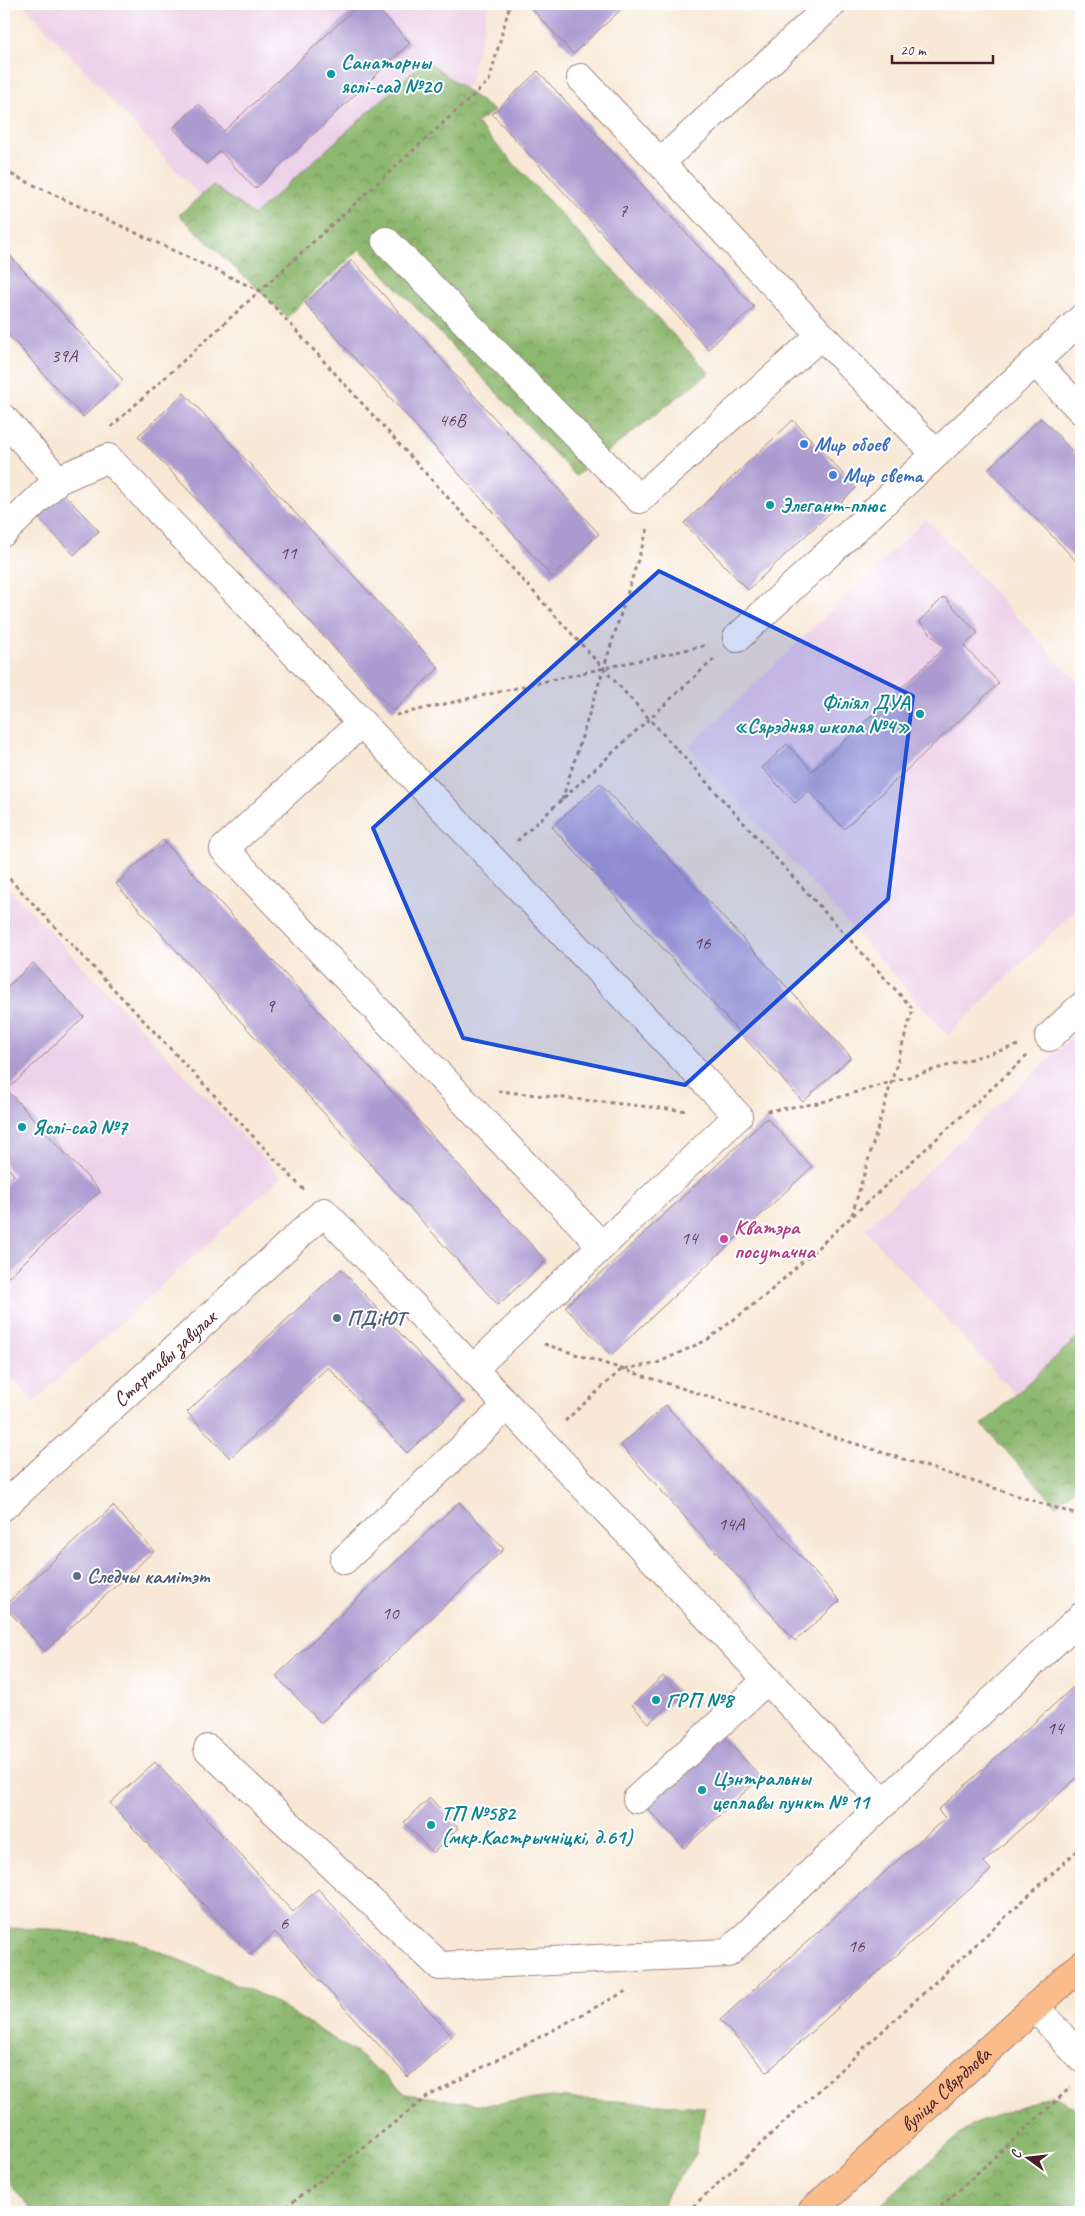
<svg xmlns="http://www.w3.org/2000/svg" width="1085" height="2216" viewBox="0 0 1085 2216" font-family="Caveat,sans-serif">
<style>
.built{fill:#edd0e9}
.forest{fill:url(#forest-crowns);stroke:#6c6c4d}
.building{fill:#ac9bd1}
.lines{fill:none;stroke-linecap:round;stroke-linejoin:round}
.minor-casing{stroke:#a18480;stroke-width:30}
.major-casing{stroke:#a18480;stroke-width:30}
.path{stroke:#a18480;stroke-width:3;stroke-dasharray:4 4;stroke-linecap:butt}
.minor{stroke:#fff;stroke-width:28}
.major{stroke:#fabc8b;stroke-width:28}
.marked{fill:#1d4ed8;fill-opacity:0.2;stroke:#1d4ed8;stroke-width:4;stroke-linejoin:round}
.culture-dot{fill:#0f9aa8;stroke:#fff;stroke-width:2}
.shop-dot{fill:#3f7fe0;stroke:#fff;stroke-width:2}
.hotel-dot{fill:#d1479c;stroke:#fff;stroke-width:2}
.service-dot{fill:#5c6f8a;stroke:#fff;stroke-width:2}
.labels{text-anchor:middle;stroke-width:4;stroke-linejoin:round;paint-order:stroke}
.number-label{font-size:19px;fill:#623e54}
.culture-label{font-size:21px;font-weight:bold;fill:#0d838f;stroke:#fff;text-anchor:start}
.shop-label{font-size:21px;font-weight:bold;fill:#366cbe;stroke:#fff;text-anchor:start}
.hotel-label{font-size:21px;font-weight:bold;fill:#b23c85;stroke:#fff;text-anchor:start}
.service-label{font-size:21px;font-weight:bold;fill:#4e5e75;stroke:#fff;text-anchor:start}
.street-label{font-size:21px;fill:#4a1f2b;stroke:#fff}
</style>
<defs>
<pattern id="forest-crowns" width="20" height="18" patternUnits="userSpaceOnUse" patternTransform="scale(1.25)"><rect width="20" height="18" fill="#8db86f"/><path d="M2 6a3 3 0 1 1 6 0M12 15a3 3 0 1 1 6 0" fill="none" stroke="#75955b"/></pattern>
</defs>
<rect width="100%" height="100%" fill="#fff"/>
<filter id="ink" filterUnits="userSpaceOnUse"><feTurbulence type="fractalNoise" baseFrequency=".02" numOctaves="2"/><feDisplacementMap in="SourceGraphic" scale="10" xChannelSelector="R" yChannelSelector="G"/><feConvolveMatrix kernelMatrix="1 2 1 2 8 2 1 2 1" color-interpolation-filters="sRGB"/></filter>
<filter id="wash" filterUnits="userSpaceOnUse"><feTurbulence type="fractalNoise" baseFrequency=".0096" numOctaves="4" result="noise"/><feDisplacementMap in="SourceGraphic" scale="20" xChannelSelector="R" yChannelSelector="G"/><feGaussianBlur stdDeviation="1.12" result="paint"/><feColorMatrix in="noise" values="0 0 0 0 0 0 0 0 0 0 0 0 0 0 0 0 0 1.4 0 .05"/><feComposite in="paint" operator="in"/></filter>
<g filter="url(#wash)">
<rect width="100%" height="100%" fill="#f8e8d5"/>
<path class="built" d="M 23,4 L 489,4 L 469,85 L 268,270 Z
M 926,519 L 1081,686 L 1081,905 L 948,1035 L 689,747 Z
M 4,883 L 281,1177 L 33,1402 L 4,1370 Z
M 1081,1029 L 1081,1467 L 864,1229 Z"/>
<path class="forest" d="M 426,60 L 494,111 L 476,123 L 709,373 L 576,476 L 360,249 L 287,317 L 179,215 L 213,185 L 254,215 Z
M 1081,1334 L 1081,1482 L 1056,1505 L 982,1425 Z
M 4,1928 L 50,1929 L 135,1941 L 264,1996 L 355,2052 L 406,2094 L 484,2105 L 551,2097 L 705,2107 L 695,2154 L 666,2196 L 660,2212 L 33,2212 L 4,2176 Z
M 1052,2095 L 1081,2111 L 1081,2212 L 873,2212 L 971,2125 Z"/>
<g id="blocks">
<path class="building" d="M 351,4 L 377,4 L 375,6 L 410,43 L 255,189 L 220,151 L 206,164 L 173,128 L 199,104 L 224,131 L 355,8 Z
M 534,4 L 627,4 L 573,54 L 530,7 Z
M 538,71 L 754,307 L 708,349 L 492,114 Z
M 4,249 L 123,380 L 83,417 L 4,330 Z
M 352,260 L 599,534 L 552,577 L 305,303 Z
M 184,393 L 439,668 L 393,711 L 138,436 Z
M 1041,418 L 1081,460 L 1081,566 L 988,469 Z
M 793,420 L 856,488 L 748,590 L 684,523 Z
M 59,489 L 99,531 L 74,555 L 34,513 Z
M 944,597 L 978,633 L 964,646 L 999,683 L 844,829 L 809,791 L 795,803 L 762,768 L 787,744 L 812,771 L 944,648 L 919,621 Z
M 600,783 L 851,1057 L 803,1102 L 552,827 Z
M 163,840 L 546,1261 L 498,1305 L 116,884 Z
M 33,963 L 84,1017 L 7,1090 L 100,1191 L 4,1281 L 4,1185 L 14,1175 L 4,1163 L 4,990 Z
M 767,1118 L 812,1167 L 611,1355 L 565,1307 Z
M 341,1269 L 463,1402 L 407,1453 L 328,1367 L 230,1458 L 187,1412 Z
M 666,1405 L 840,1601 L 795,1641 L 621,1445 Z
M 459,1502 L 504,1549 L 321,1723 L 276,1676 Z
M 113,1506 L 154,1551 L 45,1651 L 4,1606 Z
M 663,1676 L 680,1694 L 649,1723 L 632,1705 Z
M 1081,1680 L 1081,1774 L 984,1862 L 991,1870 L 767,2072 L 720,2020 L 945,1818 L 938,1810 Z
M 720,1733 L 761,1777 L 684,1848 L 643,1804 Z
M 155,1762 L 293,1912 L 318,1889 L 452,2036 L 408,2077 L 275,1932 L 250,1955 L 110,1803 Z
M 430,1798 L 458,1828 L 433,1853 L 404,1822 Z"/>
</g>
</g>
<g filter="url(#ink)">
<use href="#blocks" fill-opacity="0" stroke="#a18480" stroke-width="1"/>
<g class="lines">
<g class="minor-casing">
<g id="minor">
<path d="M 581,78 L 821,335 L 936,454 L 737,638"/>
<path d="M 661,162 L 832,4"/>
<path d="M 386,241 L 639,499 L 821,335"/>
<path d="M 1035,362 L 1081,410"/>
<path d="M 4,419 L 58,480 L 108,458 L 738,1116 L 473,1369"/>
<path d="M 936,454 L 1081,319"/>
<path d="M 4,532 L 58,480"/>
<path d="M 361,723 L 224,849 L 602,1246"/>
<path d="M 1049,1037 L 1081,1007"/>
<path id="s1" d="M 4,1506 L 324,1212 L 884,1803 L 1081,1617"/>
<path d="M 344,1560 L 507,1406"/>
<path d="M 208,1749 L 440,1966 L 728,1953 L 884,1803"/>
<path d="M 637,1799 L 767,1680"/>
<path d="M 1035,2007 L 1081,2058"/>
</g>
</g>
<g class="major-casing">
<g id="major">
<path id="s2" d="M 811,2212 L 1081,1965"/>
</g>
</g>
<path class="path" d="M 4,171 L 260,291 L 913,1009 L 851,1218
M 111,427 L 489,81 L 510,4
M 396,715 L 707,645
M 562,800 L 648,528
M 517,841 L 714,659
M 4,873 L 304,1190
M 498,1091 L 689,1111
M 767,1111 L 819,1103 L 1019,1045
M 544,1344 L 1081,1516
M 565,1421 L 622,1369 L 655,1364 L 707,1340 L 766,1295 L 1027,1056
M 280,2212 L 427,2097 L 628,1990
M 687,2212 L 1081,1847
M 935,2212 L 1071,2087"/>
<use href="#minor" class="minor"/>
<use href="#major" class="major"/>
</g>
</g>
<path class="marked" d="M 659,571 L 913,696 L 888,899 L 685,1085 L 463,1038 L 373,828 Z"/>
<g class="culture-dot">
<circle cx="331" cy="74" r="5"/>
<circle cx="770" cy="505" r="5"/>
<circle cx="920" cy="714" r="5"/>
<circle cx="22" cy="1127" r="5"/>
<circle cx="656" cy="1700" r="5"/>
<circle cx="702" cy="1790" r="5"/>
<circle cx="431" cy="1825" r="5"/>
</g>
<g class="shop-dot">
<circle cx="804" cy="444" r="5"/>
<circle cx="833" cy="475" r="5"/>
</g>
<circle class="hotel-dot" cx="724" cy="1239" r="5"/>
<g class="service-dot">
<circle cx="337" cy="1318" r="5"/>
<circle cx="77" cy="1576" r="5"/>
</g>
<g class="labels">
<g class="number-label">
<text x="623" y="217">7</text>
<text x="64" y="362">39А</text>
<text x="452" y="426">46В</text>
<text x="288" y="559">11</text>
<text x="702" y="949">16</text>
<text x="270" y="1012">9</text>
<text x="689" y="1244">14</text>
<text x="731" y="1530">14А</text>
<text x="390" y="1619">10</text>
<text x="1055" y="1734">14</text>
<text x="284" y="1929">6</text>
<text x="856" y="1952">16</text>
</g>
<g class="culture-label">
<text x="341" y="69">Санаторны<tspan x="341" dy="24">яслі-сад №20</tspan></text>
<text x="780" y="512">Элегант-плюс</text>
<text x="910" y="709" text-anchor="end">Філіял ДУА<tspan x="910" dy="24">«Сярэдняя школа №4»</tspan></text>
<text x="32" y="1134">Яслі-сад №7</text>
<text x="666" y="1707">ГРП №8</text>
<text x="712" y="1785">Цэнтральны<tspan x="712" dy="24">цеплавы пункт № 11</tspan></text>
<text x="441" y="1820">ТП №582<tspan x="441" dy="24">(мкр.Кастрычніцкі, д.61)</tspan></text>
</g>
<g class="shop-label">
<text x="814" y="451">Мир обоев</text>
<text x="843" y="482">Мир света</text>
</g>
<g class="hotel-label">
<text x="734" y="1234">Кватэра<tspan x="734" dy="24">посутачна</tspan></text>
</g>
<g class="service-label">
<text x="347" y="1325">ПДіЮТ</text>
<text x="87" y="1583">Следчы камітэт</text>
</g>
<g class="street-label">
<text dy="7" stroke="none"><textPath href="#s1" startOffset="218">Стартавы завулак</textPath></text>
<text dy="7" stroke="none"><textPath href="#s2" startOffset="182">вуліца Свярдлова</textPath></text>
</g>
</g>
<rect width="1085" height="2216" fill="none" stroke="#fff" stroke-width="20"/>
<g transform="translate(1028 2158) rotate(285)" stroke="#ffffff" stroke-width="4" paint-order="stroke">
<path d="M0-4L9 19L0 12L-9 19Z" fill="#4a1f2b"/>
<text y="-8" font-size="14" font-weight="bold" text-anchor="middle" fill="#4a1f2b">С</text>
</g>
<path d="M892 55v8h101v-8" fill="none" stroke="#4a1f2b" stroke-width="2.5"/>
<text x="900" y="55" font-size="15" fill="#4a1f2b" stroke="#ffffff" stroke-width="4" paint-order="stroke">20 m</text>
</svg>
